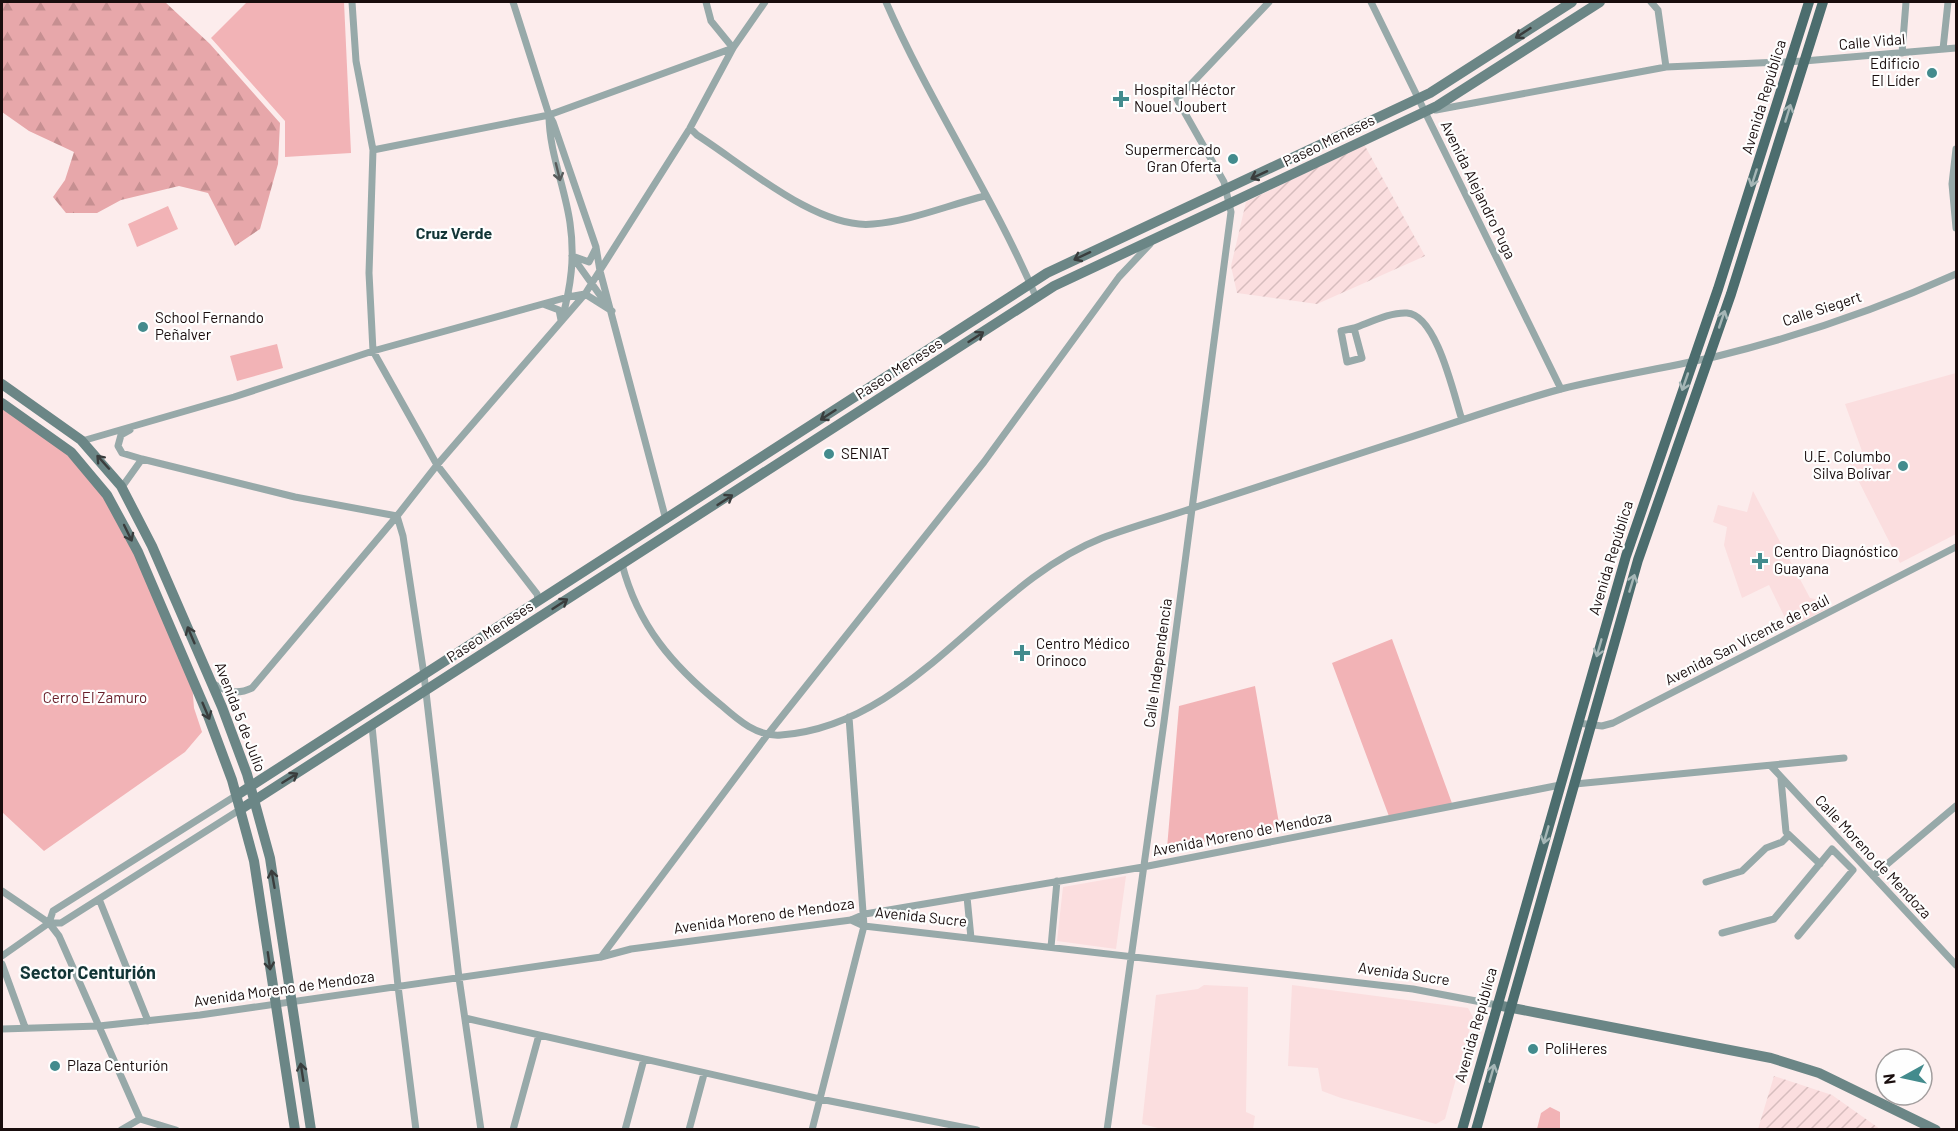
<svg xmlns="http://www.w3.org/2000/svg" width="1958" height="1131" viewBox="0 0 1958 1131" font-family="Barlow,sans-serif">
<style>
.built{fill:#fbdedf}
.industrial{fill:url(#industrial-furrows)}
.green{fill:#f2b3b6}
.forest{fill:url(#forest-firs)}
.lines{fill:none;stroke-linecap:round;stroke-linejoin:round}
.street{stroke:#97a9a9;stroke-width:7}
.secondary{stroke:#6b8686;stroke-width:10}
.primary{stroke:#4c6d6e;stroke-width:10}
.oneway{stroke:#3a3d3d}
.oneway2{stroke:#a5b6b6}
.oneway3{stroke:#585b5b}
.poi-dot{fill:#438b8d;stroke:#fefefe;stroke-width:2}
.labels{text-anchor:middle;stroke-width:4.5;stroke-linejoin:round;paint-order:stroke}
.street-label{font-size:15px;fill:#190d0d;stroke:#fefefe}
.poi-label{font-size:15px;fill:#190d0d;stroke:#fefefe;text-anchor:start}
.park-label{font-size:15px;fill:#691f2a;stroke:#fefefe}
.neighbourhood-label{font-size:16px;font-weight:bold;fill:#123536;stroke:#fefefe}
.quarter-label{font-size:18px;font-weight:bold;fill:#123536;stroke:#fefefe}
</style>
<defs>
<pattern id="industrial-furrows" width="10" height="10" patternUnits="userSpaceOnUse" patternTransform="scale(1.5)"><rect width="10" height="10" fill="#fbdedf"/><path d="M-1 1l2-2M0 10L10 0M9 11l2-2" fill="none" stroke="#d7bdbe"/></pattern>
<pattern id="forest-firs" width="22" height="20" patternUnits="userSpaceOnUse" patternTransform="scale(1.5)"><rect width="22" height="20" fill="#e7a7aa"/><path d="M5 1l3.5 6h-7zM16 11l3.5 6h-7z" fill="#c68f91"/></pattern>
</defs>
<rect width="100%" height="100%" fill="#fcecec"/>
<path class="built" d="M 1956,373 L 1956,534 L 1900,563 L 1848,460 L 1862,451 L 1845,404 Z
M 1753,491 L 1810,598 L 1825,601 L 1828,608 L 1790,628 L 1769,585 L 1742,598 L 1724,545 L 1727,527 L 1713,522 L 1718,505 L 1747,512 Z
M 1126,876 L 1116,949 L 1057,941 L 1063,887 Z
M 1204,985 L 1248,987 L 1246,1112 L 1255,1116 L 1253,1129 L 1166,1130 L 1142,1124 L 1156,995 L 1198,989 Z
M 1292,985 L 1468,1008 L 1473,1017 L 1445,1119 L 1436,1124 L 1341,1098 L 1322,1091 L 1318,1068 L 1288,1066 Z"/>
<path class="industrial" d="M 1364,144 L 1425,256 L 1317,304 L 1237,293 L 1231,266 L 1246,202 Z
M 1774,1076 L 1832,1095 L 1880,1129 L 1758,1129 Z"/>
<path class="green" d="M 247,2 L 344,2 L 351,153 L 285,157 L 285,121 L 211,38 Z
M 168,206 L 178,229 L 137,247 L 128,224 Z
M 277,344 L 283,368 L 237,381 L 230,356 Z
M 2,403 L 48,435 L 100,489 L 121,524 L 192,683 L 194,708 L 202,732 L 185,752 L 44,851 L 2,812 Z
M 1392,639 L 1453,806 L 1390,819 L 1332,663 Z
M 1255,686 L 1280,829 L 1167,848 L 1179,706 Z
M 1550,1107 L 1560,1112 L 1560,1129 L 1537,1129 L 1541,1113 Z"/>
<path class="forest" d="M 2,2 L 165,2 L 210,44 L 280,123 L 278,164 L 260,229 L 235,246 L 208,193 L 179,186 L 121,200 L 97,213 L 66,213 L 53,197 L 65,180 L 74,152 L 29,131 L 2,112 Z"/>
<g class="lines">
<path class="street" d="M 352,2 L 356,61 L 373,150 L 369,273 L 373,351 L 437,465 L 537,594 L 538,600
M 513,2 L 549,115 L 553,122 L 596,247 L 600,271 L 666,520
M 886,2 C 930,103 993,196 1036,297
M 1371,2 L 1561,389
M 1651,2 L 1658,10 L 1666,67
M 1943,49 L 1948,2
M 1902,53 L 1906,2
M 1436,110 L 1666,67 L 1804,61 L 1956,48
M 549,115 C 549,152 565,187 570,223 C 575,257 571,286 562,319
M 690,128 L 697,135 C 744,165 818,230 873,224 C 911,221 948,205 985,196
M 1956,149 L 1952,184 L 1956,228
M 373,150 L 549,115 L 733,48 L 711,21 L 706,2
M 572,256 L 607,305
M 575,257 L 589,262 L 596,248
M 543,304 L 559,310 L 561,320
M 1354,328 C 1369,323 1390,312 1407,313 C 1437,315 1454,396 1462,420
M 1354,328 L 1362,358 L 1347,362 L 1341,331 Z
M 130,430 L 121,435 L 118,446 L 122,453 L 142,459
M 82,441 L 234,397 L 373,351 L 568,297 L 585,294 L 612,311
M 122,487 L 142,459 L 295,497 L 397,516 L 403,536 L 424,675 L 459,978 L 481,1130
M 622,564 C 638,626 673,666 721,705 C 738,720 757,737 781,735 C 914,725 985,584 1102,538 C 1131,527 1161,519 1190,509 C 1255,488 1320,466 1386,445 C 1444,427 1502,405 1561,389 C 1613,376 1666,368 1718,356 C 1799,336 1881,308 1956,274
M 212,683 C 226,692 237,695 252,688 L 397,516 L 437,465 L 585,294 L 690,128 L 733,48 L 765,2
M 1578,723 L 1602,726 L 1613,723 L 1956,547
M 372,726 L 398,986 L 416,1130
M 1771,766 L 1956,965
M 1781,779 L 1786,832 L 1820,864
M 1575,784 L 1844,758
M 1873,876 L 1956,806
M 1706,882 L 1742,871 L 1766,848 L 1782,842 L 1789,835
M 2,891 L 49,923 L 59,936 L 140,1119
M 967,897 L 971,938
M 99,899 L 148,1021
M 851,920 L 864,926 L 1413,989 L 1497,1005
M 49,923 L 53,911 L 237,795
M 49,923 L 61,923 L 241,809
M 1722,933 L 1774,919 L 1832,849 L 1853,870 L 1798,936
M 1051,947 L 1057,881
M 2,956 L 49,923
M 601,957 L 768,734 L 984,462 L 1119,277 L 1150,244
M 2,964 L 25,1027
M 465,1018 L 820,1099 L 977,1130
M 2,1029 L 99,1026 L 200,1015 L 601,957 L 631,949 L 851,920 L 865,914 L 1143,867 L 1560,785
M 140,1119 L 176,1130
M 121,1130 L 140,1119
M 513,1130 L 539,1035
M 625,1130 L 644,1059
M 689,1130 L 704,1074
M 812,1130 L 864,926 L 849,717
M 1107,1130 L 1164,722 L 1231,212 L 1224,182 L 1177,99 L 1269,2"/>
<path class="secondary" d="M 2,384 L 81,440 L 121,486 L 152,546 L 222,707 L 247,774 L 270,858 L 311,1130
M 2,403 L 71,452 L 107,495 L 138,552 L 207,713 L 232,780 L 254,861 L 295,1130
M 237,795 L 1047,273 L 1430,93 L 1572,2
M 241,809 L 1054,286 L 1437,106 L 1600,2
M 1497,1005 L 1771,1058 L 1819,1073 L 1936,1130"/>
<path class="primary" d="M 1462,1130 L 1626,556 L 1718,289 L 1809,2
M 1476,1130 L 1638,560 L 1731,294 L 1823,2"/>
</g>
<defs><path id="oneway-shaft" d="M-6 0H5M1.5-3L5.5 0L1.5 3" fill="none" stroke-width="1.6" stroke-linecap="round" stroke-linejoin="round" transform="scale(1.5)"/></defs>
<g class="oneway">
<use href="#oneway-shaft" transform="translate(1523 33) rotate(147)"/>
<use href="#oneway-shaft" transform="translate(1259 175) rotate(155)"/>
<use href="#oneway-shaft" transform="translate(1082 256) rotate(155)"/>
<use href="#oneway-shaft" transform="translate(976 337) rotate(-33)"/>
<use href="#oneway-shaft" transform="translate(828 415) rotate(147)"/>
<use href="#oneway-shaft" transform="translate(103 462) rotate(-132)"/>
<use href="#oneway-shaft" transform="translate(725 500) rotate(-33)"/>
<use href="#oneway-shaft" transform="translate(128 533) rotate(64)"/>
<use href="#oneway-shaft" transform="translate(560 604) rotate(-33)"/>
<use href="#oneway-shaft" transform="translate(191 635) rotate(-113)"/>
<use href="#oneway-shaft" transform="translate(206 711) rotate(67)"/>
<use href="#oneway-shaft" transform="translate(290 778) rotate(-32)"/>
<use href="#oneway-shaft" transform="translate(273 879) rotate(-100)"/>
<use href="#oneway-shaft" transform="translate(269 961) rotate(82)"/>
<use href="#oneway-shaft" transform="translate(302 1072) rotate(-99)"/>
</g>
<g class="oneway2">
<use href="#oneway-shaft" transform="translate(1788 113) rotate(-73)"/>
<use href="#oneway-shaft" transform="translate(1754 178) rotate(108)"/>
<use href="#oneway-shaft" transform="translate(1722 319) rotate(-71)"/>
<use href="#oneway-shaft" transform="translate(1685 382) rotate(109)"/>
<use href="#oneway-shaft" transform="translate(1632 583) rotate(-73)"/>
<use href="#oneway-shaft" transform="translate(1599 648) rotate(106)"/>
<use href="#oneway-shaft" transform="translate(1546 835) rotate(106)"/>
<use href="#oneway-shaft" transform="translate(1492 1073) rotate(-74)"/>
</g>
<use class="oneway3" href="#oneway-shaft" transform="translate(558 172) rotate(76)"/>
<g class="poi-dot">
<circle cx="1932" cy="73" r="6"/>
<path d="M1118 90h6v6h6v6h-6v6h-6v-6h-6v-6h6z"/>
<circle cx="1233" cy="159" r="6"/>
<circle cx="143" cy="327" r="6"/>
<circle cx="829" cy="454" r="6"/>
<circle cx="1903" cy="466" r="6"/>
<path d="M1757 552h6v6h6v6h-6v6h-6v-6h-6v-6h6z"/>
<path d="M1019 644h6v6h6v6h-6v6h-6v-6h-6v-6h6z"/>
<circle cx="1533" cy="1049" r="6"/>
<circle cx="55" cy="1066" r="6"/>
</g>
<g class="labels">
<g class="street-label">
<text transform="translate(1872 42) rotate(-5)" y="5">Calle Vidal</text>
<text transform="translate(1764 97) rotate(-73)" y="5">Avenida República</text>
<text transform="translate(1329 141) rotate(-26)" y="5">Paseo Meneses</text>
<text transform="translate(1478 190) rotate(64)" y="5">Avenida Alejandro Puga</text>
<text transform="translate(1822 309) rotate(-18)" y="5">Calle Siegert</text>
<text transform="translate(899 369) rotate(-33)" y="5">Paseo Meneses</text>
<text transform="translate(1611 558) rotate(-73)" y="5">Avenida República</text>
<text transform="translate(490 632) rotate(-33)" y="5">Paseo Meneses</text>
<text transform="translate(1747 640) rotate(-27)" y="5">Avenida San Vicente de Paúl</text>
<text transform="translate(1158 663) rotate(-82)" y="5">Calle Independencia</text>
<text transform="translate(240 717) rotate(69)" y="5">Avenida 5 de Julio</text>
<text transform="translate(1242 834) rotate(-11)" y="5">Avenida Moreno de Mendoza</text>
<text transform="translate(1873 857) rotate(47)" y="5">Calle Moreno de Mendoza</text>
<text transform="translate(764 916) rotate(-8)" y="5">Avenida Moreno de Mendoza</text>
<text transform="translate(921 917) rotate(6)" y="5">Avenida Sucre</text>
<text transform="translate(1404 974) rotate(8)" y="5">Avenida Sucre</text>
<text transform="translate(284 989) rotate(-8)" y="5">Avenida Moreno de Mendoza</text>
<text transform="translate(1476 1025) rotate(-74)" y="5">Avenida República</text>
</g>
<g class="poi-label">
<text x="1920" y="69" text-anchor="end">Edificio<tspan x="1920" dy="17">El Líder</tspan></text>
<text x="1134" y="95">Hospital Héctor<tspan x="1134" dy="17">Nouel Joubert</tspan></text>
<text x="1221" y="155" text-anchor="end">Supermercado<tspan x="1221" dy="17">Gran Oferta</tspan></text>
<text x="155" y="323">School Fernando<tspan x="155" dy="17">Peñalver</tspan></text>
<text x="841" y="459">SENIAT</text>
<text x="1891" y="462" text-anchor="end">U.E. Columbo<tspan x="1891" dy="17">Silva Bolívar</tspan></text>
<text x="1774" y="557">Centro Diagnóstico<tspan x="1774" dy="17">Guayana</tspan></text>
<text x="1036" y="649">Centro Médico<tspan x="1036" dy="17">Orinoco</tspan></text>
<text x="1545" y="1054">PoliHeres</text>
<text x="67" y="1071">Plaza Centurión</text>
</g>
<g class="park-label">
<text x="95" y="703">Cerro El Zamuro</text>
</g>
<g class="neighbourhood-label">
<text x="454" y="239">Cruz Verde</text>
</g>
<g class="quarter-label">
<text x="88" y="979">Sector Centurión</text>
</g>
</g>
<rect width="1958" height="1131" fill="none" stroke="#190d0d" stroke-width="6"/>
<g transform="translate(1904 1077) rotate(262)"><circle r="28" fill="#fefefe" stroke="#a29e9e" stroke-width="1.5"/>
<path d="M0-4.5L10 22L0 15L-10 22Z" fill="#438b8d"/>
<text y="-9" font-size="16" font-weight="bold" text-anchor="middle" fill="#190d0d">N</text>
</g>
</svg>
